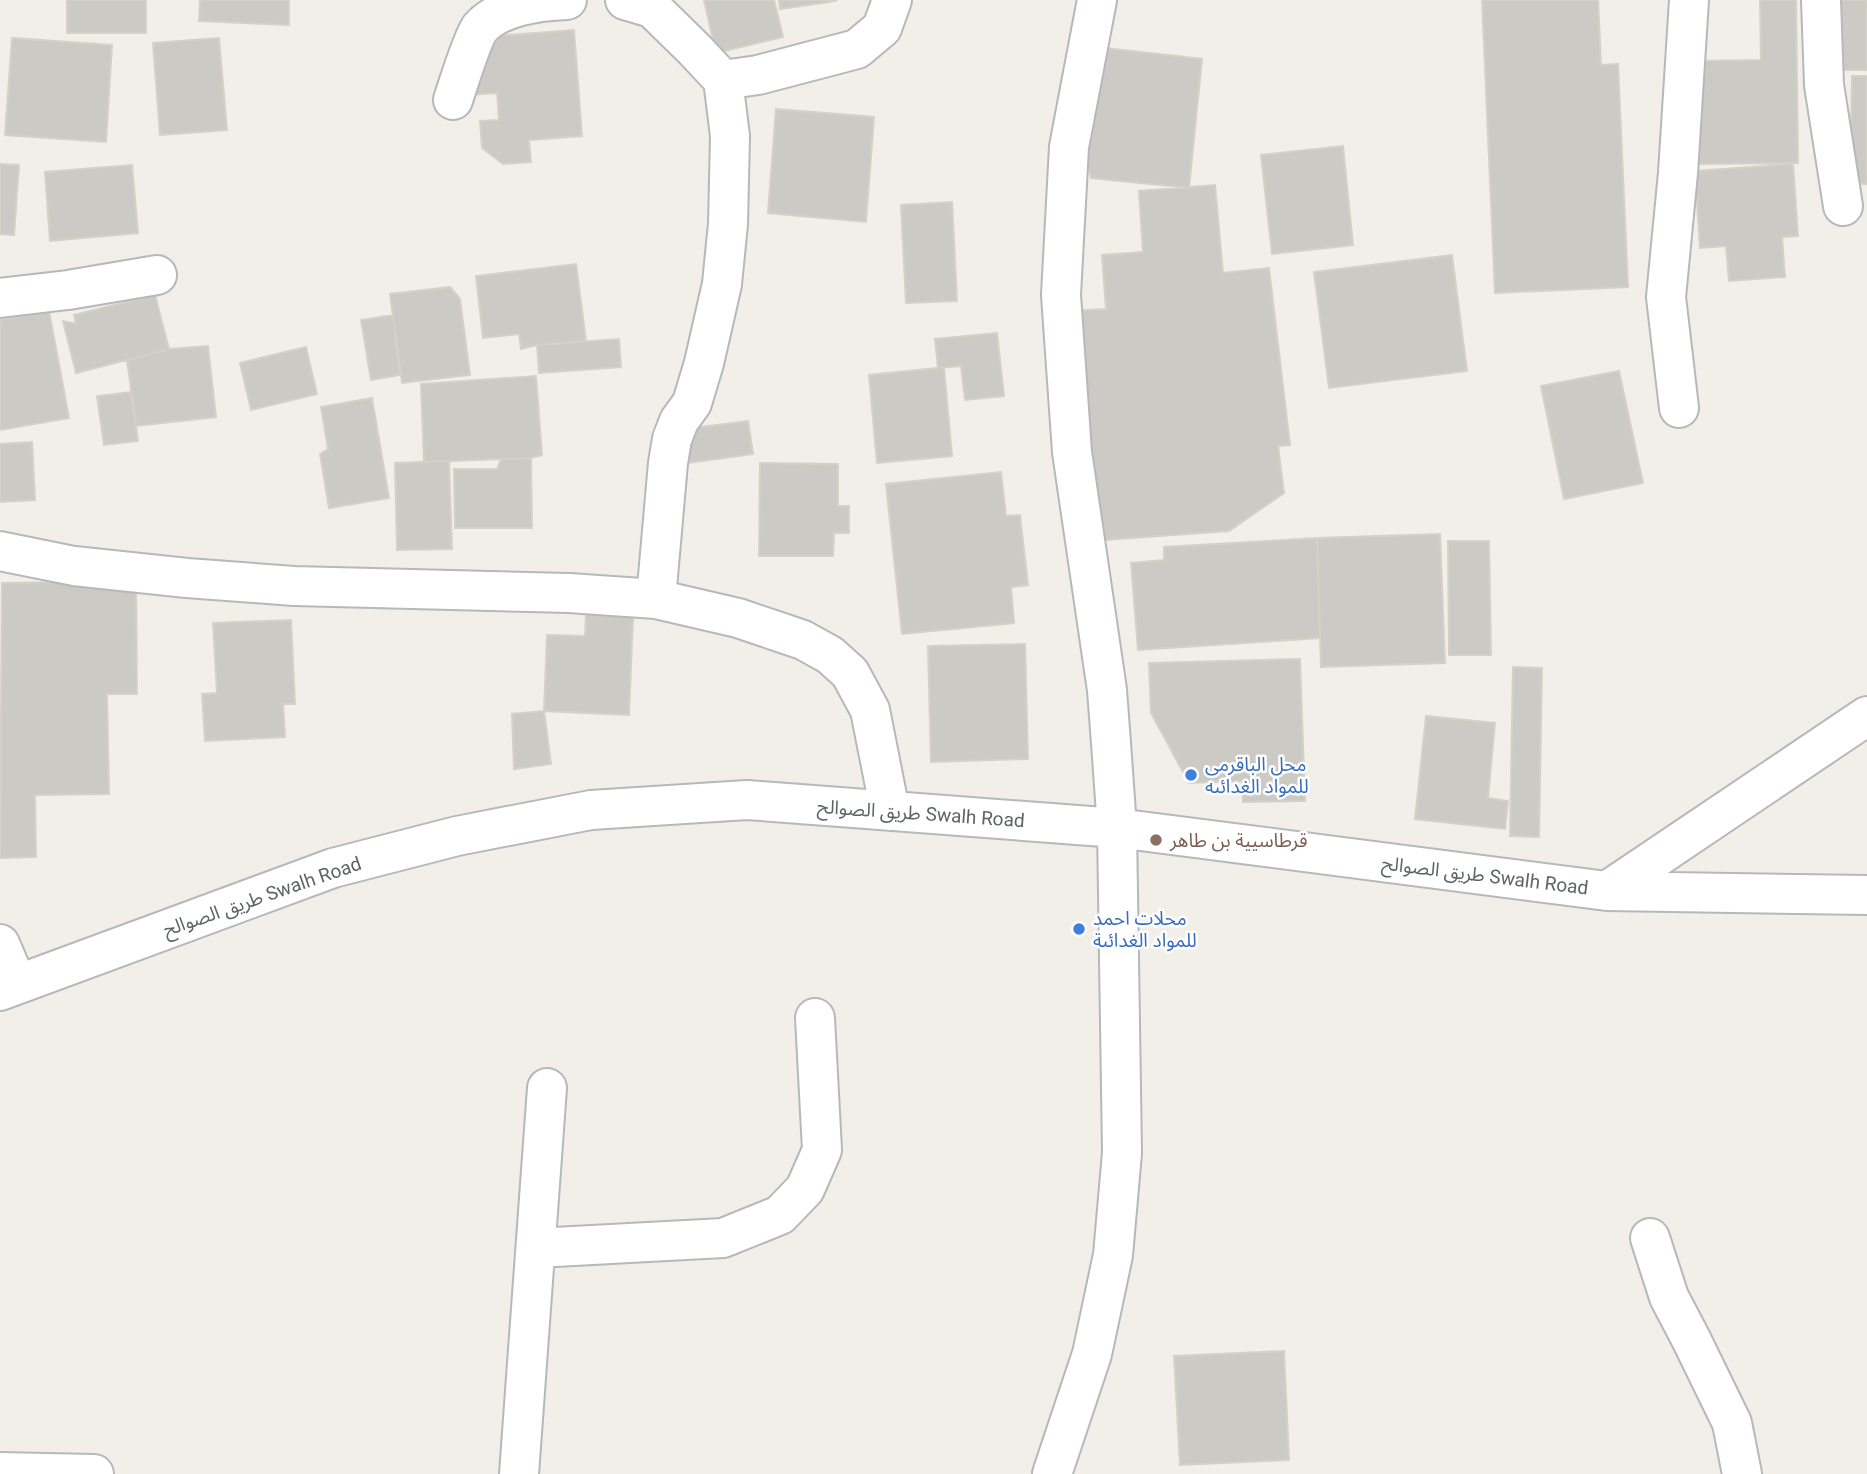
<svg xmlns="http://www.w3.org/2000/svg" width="1867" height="1474" viewBox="0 0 1867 1474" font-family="Roboto,'Noto Sans Arabic',sans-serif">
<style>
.building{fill:#cccac5;stroke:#d6d1c6;stroke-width:2}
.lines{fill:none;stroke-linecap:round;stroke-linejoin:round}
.minor-casing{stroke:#b5b8bc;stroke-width:42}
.minor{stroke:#fff;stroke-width:38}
.shop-dot{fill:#3f7fe0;stroke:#fff;stroke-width:2.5}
.education-dot{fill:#8d6e63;stroke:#fff;stroke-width:2.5}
.labels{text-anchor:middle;stroke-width:5;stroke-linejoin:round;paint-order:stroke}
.shop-label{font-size:19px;fill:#366cbe;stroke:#fff;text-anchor:start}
.street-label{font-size:19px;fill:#5f6368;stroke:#fff}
.education-label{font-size:19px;fill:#785e54;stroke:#fff;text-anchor:start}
</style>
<rect width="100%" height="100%" fill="#f1efe8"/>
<path class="building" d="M 67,0 L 146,0 L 146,33 L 67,33 Z
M 200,0 L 289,0 L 289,25 L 199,21 Z
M 704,0 L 774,0 L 783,37 L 716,53 Z
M 779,0 L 836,0 L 836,1 L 780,9 Z
M 1482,0 L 1598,0 L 1601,65 L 1618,64 L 1628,287 L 1495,293 Z
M 1760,0 L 1796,0 L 1798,163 L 1693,164 L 1693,61 L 1761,60 Z
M 1831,0 L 1867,0 L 1867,70 L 1831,70 Z
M 574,30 L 582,136 L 529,140 L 531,162 L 503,164 L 482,148 L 480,121 L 499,120 L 497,93 L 470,95 L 466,38 Z
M 12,38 L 112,45 L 106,142 L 5,135 Z
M 219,38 L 227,130 L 160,135 L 153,43 Z
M 1096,47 L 1202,59 L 1189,188 L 1091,178 L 1085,154 Z
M 1852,76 L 1867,76 L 1867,184 L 1850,183 Z
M 776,109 L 874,117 L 866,222 L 768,213 Z
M 1343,146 L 1353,245 L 1272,254 L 1261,155 Z
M 0,164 L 19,165 L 14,235 L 0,234 Z
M 1793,164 L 1798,236 L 1782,237 L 1785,277 L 1729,281 L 1726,246 L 1700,248 L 1695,171 Z
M 132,165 L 138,233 L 50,241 L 45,172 Z
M 1215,185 L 1223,273 L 1269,268 L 1290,445 L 1278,446 L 1284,493 L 1229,531 L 1091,541 L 1072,311 L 1106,309 L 1102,255 L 1143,252 L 1139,191 Z
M 952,202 L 957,301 L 906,303 L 901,205 Z
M 1452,255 L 1467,371 L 1329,388 L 1314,272 Z
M 576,264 L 586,341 L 537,345 L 521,349 L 519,334 L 483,338 L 476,276 Z
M 450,287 L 460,299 L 470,375 L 402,383 L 390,294 Z
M 155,295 L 169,349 L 76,373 L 63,321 L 76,324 L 74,315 Z
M 49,311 L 69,418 L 0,430 L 0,320 Z
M 393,315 L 400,375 L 371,380 L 361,320 Z
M 997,333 L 1004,396 L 965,400 L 961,366 L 938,368 L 935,339 Z
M 619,339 L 621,367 L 539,373 L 537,345 Z
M 208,346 L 216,417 L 136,426 L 127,360 L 169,349 Z
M 306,347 L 317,394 L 251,410 L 240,363 Z
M 938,368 L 944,368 L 952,456 L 877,463 L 869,375 Z
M 1619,371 L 1643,483 L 1564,499 L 1541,386 Z
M 536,376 L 542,455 L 531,458 L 424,462 L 421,384 Z
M 131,392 L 138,441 L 104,445 L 97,396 Z
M 372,398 L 389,498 L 329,508 L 320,454 L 328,449 L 321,407 Z
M 748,421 L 753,454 L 687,463 L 683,429 Z
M 32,442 L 35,500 L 0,502 L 0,444 Z
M 531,458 L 532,528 L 455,528 L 454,469 L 497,469 L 501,459 Z
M 449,461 L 452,549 L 397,550 L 395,463 Z
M 760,463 L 838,464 L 838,506 L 849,506 L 849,533 L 834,533 L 833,556 L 759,556 Z
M 1001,472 L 1006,516 L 1020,515 L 1028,585 L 1011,587 L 1014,623 L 902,634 L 886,484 Z
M 1440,534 L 1445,663 L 1321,667 L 1317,538 Z
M 1317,538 L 1320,638 L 1138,650 L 1131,563 L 1164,560 L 1164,547 Z
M 1448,541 L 1489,541 L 1491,655 L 1449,655 Z
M 136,581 L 137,694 L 107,694 L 109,794 L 35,795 L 36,857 L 0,858 L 2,583 Z
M 586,615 L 633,617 L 629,715 L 544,711 L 547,635 L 585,636 Z
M 291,620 L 295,704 L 283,704 L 285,737 L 205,741 L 202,694 L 217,693 L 213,623 Z
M 1025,644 L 1028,759 L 931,762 L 928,646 Z
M 1300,659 L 1305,801 L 1243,802 L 1242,781 L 1189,783 L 1151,713 L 1149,663 Z
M 1513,667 L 1542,668 L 1539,837 L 1510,836 Z
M 544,711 L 551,764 L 514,769 L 512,714 Z
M 1426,716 L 1495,723 L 1488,798 L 1508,801 L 1505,829 L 1415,819 Z
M 1284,1351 L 1289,1460 L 1180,1465 L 1174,1356 Z"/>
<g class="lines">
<g class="minor-casing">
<path id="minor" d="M 625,0 L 652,8 L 694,49 L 723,80 L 730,136 L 728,224 L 722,284 L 704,363 L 692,403 L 679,421 L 672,439 L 668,463 L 656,599
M 1821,0 L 1824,85 L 1843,206
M 723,80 L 758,75 L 857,49 L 882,28 L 892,0
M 453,100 C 458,85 472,39 480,28 C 499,6 540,1 567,0
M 0,298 L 68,290 L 157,275
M 1679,408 L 1666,297 L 1678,173 L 1689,0
M 0,551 L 74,566 L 187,578 L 294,586 L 569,593 L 656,599 L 738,618 L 803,640 L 830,655 L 850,673 L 870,710 L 890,811
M 1607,891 L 1867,716
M 0,944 L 17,984
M 0,991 L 333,868 L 457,836 L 591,810 L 747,800 L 1117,828 L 1607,891 L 1867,895
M 1650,1238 L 1669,1297 L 1692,1341 L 1732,1423 L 1742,1474
M 536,1248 L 723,1238 L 780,1215 L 805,1189 L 822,1150 L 815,1018
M 0,1472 L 94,1474
M 519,1474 L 547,1088
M 1052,1474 L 1092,1354 L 1113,1255 L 1122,1153 L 1117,828 L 1111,743 L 1107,690 L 1072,452 L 1061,295 L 1069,147 L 1097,0"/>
</g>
<use href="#minor" class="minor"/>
</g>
<g class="shop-dot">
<circle cx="1191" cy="775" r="7"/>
<circle cx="1079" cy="929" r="7"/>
</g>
<circle class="education-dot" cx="1156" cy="840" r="7"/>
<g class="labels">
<g class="shop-label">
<text x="1205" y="771">محل الباقرمى<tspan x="1205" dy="22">للمواد الغدائىه</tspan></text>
<text x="1093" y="925">محلات احمد<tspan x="1093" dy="22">للمواد الغدائىة</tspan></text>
</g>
<g class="street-label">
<text transform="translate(921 813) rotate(4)" y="7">طريق الصوالح Swalh Road</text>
<text transform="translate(1485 875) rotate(7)" y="7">طريق الصوالح Swalh Road</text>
<text transform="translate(262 896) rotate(-19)" y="7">طريق الصوالح Swalh Road</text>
</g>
<g class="education-label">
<text x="1170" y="847">قرطاسيية بن طاهر</text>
</g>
</g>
</svg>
